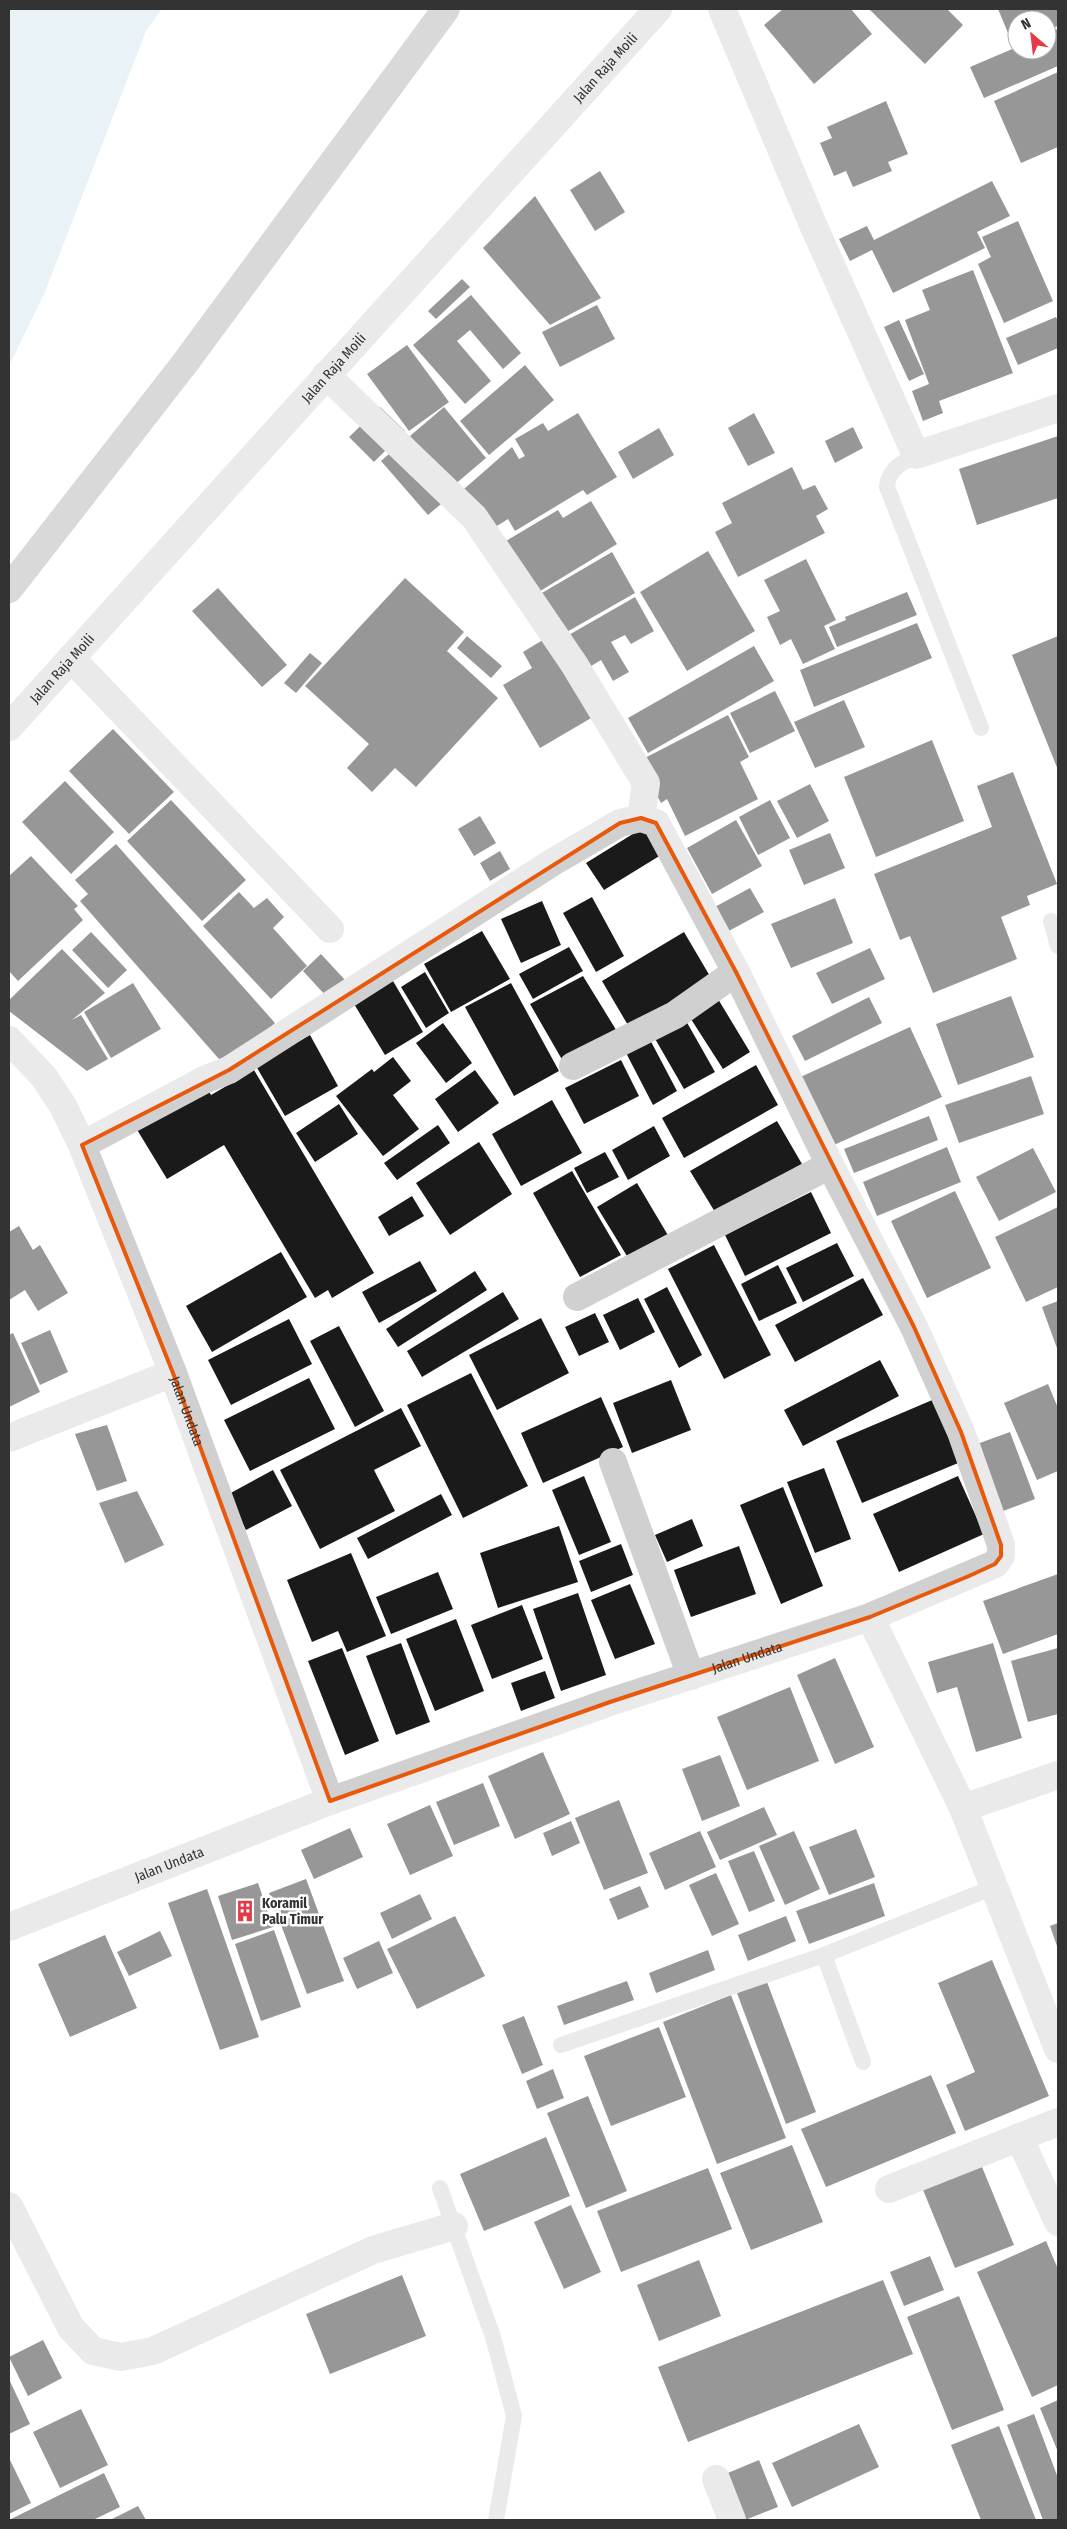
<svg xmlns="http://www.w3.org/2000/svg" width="1067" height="2529" viewBox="0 0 1067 2529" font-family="'Fira Sans Condensed',sans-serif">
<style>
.water{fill:#cfe2ee}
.building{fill:#1a1a1a}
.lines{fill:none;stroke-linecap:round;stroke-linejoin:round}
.service{stroke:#d0d0d0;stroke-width:16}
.minor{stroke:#d0d0d0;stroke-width:28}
.tertiary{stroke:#d0d0d0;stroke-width:28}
.primary{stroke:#ababab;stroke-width:28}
.marked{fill:none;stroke:#e8590c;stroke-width:4;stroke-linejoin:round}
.labels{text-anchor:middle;stroke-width:5;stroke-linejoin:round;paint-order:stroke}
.street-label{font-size:14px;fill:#333;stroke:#fff}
.poi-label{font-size:14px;font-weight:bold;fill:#333;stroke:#fff;text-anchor:start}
</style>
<rect width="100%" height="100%" fill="#fff"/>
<path class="water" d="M 9,9 L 162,9 L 146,31 L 45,292 L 9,366 Z"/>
<path class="building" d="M 783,9 L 851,9 L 872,34 L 814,84 L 764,25 Z
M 869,9 L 947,9 L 963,25 L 925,64 Z
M 998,9 L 1058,9 L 1058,26 L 1047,30 L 1047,20 L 1017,20 L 1017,43 L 1013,45 Z
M 1058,29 L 1058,66 L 984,98 L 970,67 L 1017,47 L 1017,50 L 1047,50 L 1047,34 Z
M 1058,72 L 1058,147 L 1021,163 L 994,101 Z
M 886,101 L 908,154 L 888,162 L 892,171 L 853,187 L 846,171 L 834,176 L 820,143 L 832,138 L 827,127 Z
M 600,171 L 625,212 L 595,231 L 570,190 Z
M 992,181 L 1010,216 L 977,232 L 985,248 L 893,293 L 872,250 L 850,261 L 839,239 L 867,226 L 874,240 Z
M 535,196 L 601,298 L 550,325 L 483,248 Z
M 1018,221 L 1053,301 L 1004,323 L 978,264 L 991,257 L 982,237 Z
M 973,270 L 1013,373 L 939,401 L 943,413 L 923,421 L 912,391 L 929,384 L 905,320 L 930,310 L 922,290 Z
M 462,279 L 470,287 L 436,319 L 428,311 Z
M 471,295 L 521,353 L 503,369 L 470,330 L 457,341 L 491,381 L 465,404 L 413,345 Z
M 597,305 L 615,339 L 560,367 L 542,332 Z
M 1056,317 L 1058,322 L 1058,348 L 1018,365 L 1006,338 Z
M 899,320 L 924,374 L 909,381 L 884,327 Z
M 407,345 L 449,402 L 409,431 L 367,374 Z
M 525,365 L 554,400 L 489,455 L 460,421 Z
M 380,407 L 405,431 L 374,462 L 349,437 Z
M 444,407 L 486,458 L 453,486 L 410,436 Z
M 578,413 L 617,477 L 587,495 L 583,490 L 515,531 L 508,519 L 489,531 L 464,489 L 512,447 L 519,459 L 525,456 L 515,439 L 543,423 L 548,431 Z
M 754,413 L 775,453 L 748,466 L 728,428 Z
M 853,427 L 863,448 L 835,463 L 825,441 Z
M 659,428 L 674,455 L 633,479 L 618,452 Z
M 1058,436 L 1058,498 L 977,525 L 959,469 Z
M 405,440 L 453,494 L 428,515 L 381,461 Z
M 792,467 L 803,490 L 815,485 L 828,509 L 816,516 L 825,533 L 738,577 L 715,532 L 732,523 L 722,503 Z
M 591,501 L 617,544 L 532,596 L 501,544 L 558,510 L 563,518 Z
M 708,551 L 755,631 L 687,671 L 640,592 Z
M 612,552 L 635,593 L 558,637 L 535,597 Z
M 806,559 L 836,620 L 824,626 L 835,649 L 803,664 L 791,639 L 780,645 L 767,617 L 780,611 L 764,580 Z
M 405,578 L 464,632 L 447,651 L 498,698 L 416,787 L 395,768 L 372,792 L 347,768 L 369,744 L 305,686 Z
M 218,588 L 287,665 L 262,687 L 192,611 Z
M 907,592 L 917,615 L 837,647 L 829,627 L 846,620 L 845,617 Z
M 635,597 L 654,631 L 631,644 L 625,635 L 611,642 L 629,672 L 613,681 L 601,660 L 586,669 L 567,636 Z
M 917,623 L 932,658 L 814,707 L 800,670 Z
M 551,635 L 598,714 L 540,748 L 503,685 L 532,668 L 523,652 Z
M 467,636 L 502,666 L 491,678 L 457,648 Z
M 1058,636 L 1058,770 L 1012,655 Z
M 754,646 L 774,681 L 648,753 L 628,718 Z
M 310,653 L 322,663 L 296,693 L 284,683 Z
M 775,691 L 795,731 L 750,753 L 730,713 Z
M 844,700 L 865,747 L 815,768 L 794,722 Z
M 728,715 L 749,757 L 740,762 L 758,799 L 685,836 L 667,799 L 661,803 L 639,761 Z
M 113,729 L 174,792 L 129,834 L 69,771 Z
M 932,740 L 964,821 L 876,857 L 844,777 Z
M 1013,772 L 1057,884 L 1027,896 L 1030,905 L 1001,917 L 1017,959 L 933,993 L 910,936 L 900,940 L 874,874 L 992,827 L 977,786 Z
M 65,781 L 114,832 L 71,874 L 22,822 Z
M 810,784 L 829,821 L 797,838 L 777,801 Z
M 171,800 L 246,880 L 202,921 L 127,841 Z
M 770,800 L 790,838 L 758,855 L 739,817 Z
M 480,816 L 496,843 L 474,856 L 458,829 Z
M 736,820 L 762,866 L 712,894 L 687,848 Z
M 644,827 L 661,855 L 604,890 L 586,863 Z
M 830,833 L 845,868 L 804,885 L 789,850 Z
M 116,844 L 275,1023 L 226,1067 L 80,901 L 88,894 L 75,880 Z
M 500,851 L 510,869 L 490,881 L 480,863 Z
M 31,856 L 78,906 L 74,909 L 83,920 L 18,981 L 9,971 L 9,876 Z
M 750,888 L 764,912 L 725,933 L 711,909 Z
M 239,892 L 254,908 L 267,898 L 284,917 L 273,928 L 307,966 L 271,999 L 203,926 Z
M 592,897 L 624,956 L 596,972 L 563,913 Z
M 835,898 L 853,943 L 791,968 L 771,924 Z
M 542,901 L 561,945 L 521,963 L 501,919 Z
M 482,931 L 510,979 L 451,1012 L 424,964 Z
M 91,932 L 127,970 L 108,988 L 72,950 Z
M 684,932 L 714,983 L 632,1032 L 602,981 Z
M 569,947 L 583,971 L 533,999 L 519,974 Z
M 870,948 L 885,979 L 832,1004 L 816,973 Z
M 62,949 L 105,993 L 72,1020 L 81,1015 L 108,1059 L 87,1071 L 9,1011 L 9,1000 Z
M 321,954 L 345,980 L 327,997 L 303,971 Z
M 425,972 L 449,1013 L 426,1028 L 401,987 Z
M 583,976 L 618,1033 L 564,1063 L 530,1004 Z
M 393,981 L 423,1032 L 385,1055 L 354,1004 Z
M 133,983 L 161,1029 L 111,1058 L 84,1012 Z
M 511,983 L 559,1071 L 514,1096 L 465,1007 Z
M 1011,996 L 1034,1057 L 958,1085 L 936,1024 Z
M 869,997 L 882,1023 L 805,1061 L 792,1036 Z
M 718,999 L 750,1052 L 723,1069 L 689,1016 Z
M 681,1012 L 715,1072 L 684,1089 L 650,1030 Z
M 443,1023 L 472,1063 L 446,1083 L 416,1043 Z
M 910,1027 L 942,1097 L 827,1148 L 796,1079 Z
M 647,1034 L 677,1091 L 653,1105 L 623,1047 Z
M 310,1035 L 338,1086 L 285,1116 L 256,1066 Z
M 393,1057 L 411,1081 L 393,1095 L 419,1129 L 383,1156 L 336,1096 L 372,1069 L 374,1072 Z
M 621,1060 L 639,1096 L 584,1124 L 565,1088 Z
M 756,1065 L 778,1105 L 684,1158 L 662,1118 Z
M 254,1070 L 374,1273 L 332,1298 L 328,1290 L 315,1298 L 224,1145 L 167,1179 L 136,1128 L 207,1088 L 211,1095 Z
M 475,1070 L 499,1103 L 458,1132 L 435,1099 Z
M 1031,1076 L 1044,1114 L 959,1143 L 945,1105 Z
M 552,1100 L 582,1153 L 521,1186 L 492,1134 Z
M 339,1104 L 358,1134 L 315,1162 L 296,1133 Z
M 929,1116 L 938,1140 L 854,1173 L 844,1149 Z
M 777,1121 L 802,1164 L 715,1212 L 690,1171 Z
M 438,1125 L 450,1143 L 397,1180 L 384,1163 Z
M 654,1126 L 670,1156 L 628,1180 L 612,1150 Z
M 479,1142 L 512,1194 L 450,1235 L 416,1183 Z
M 947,1147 L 961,1182 L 877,1216 L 863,1182 Z
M 1033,1148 L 1056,1192 L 999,1221 L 976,1177 Z
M 605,1152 L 619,1177 L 587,1193 L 574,1168 Z
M 572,1171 L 621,1255 L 580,1277 L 533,1193 Z
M 637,1183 L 669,1237 L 630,1261 L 597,1207 Z
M 955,1191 L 991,1268 L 927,1298 L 891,1221 Z
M 811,1192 L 831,1233 L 745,1276 L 725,1235 Z
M 412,1196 L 424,1216 L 389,1236 L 378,1217 Z
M 1058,1207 L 1058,1287 L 1026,1302 L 995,1237 Z
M 19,1226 L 33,1250 L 40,1245 L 68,1293 L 38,1311 L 25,1290 L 9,1300 L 9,1232 Z
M 837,1243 L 854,1276 L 803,1302 L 786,1268 Z
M 714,1245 L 771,1355 L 724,1379 L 668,1269 Z
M 281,1252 L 307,1297 L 212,1352 L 186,1306 Z
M 420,1261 L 437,1291 L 379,1323 L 362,1292 Z
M 778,1265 L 797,1303 L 759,1321 L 741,1284 Z
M 475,1271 L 487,1290 L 398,1347 L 386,1329 Z
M 863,1278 L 883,1315 L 795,1362 L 775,1325 Z
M 667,1287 L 702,1355 L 679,1368 L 644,1299 Z
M 503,1292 L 519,1319 L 422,1377 L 407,1351 Z
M 638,1298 L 655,1332 L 620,1350 L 603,1315 Z
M 1058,1301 L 1058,1351 L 1042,1307 Z
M 595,1313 L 609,1342 L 579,1356 L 565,1327 Z
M 541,1318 L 569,1373 L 497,1410 L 469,1355 Z
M 289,1319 L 312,1364 L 231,1405 L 208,1360 Z
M 339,1326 L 384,1411 L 355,1427 L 310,1341 Z
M 50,1330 L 68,1372 L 40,1385 L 21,1343 Z
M 13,1333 L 40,1392 L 9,1407 L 9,1335 Z
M 880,1360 L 899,1396 L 803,1446 L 784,1410 Z
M 471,1373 L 528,1486 L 463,1518 L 407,1405 Z
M 309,1378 L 335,1429 L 250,1471 L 224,1420 Z
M 671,1380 L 691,1430 L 632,1453 L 613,1403 Z
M 1048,1384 L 1058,1408 L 1058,1471 L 1037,1480 L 1004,1403 Z
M 601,1397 L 623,1447 L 543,1483 L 521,1433 Z
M 937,1398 L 963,1461 L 862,1503 L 836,1441 Z
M 401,1408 L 421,1446 L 374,1470 L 395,1511 L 320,1549 L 280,1470 Z
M 107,1425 L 127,1481 L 97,1491 L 75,1434 Z
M 1010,1432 L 1035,1499 L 1003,1511 L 977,1444 Z
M 824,1468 L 851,1539 L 815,1553 L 787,1482 Z
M 273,1470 L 292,1506 L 246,1530 L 227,1495 Z
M 584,1476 L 611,1542 L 579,1555 L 552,1490 Z
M 958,1476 L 984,1534 L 899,1572 L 873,1514 Z
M 783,1487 L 823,1586 L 781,1604 L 740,1505 Z
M 137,1491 L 164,1545 L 125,1563 L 99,1503 Z
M 441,1494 L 452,1515 L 368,1559 L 357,1538 Z
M 692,1519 L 703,1546 L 667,1562 L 655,1535 Z
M 559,1526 L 578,1582 L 498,1608 L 480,1553 Z
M 621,1544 L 633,1575 L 591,1592 L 579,1561 Z
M 739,1546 L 756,1594 L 691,1617 L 674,1570 Z
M 351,1553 L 386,1636 L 347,1652 L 338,1631 L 312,1642 L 287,1580 Z
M 438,1572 L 453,1609 L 391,1634 L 376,1597 Z
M 1058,1574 L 1058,1634 L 1003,1654 L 983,1601 Z
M 630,1584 L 655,1644 L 615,1659 L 591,1600 Z
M 578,1593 L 606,1675 L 561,1691 L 533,1609 Z
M 522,1605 L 543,1659 L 492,1679 L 471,1625 Z
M 456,1619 L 484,1691 L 435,1711 L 406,1639 Z
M 401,1643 L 430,1722 L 396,1735 L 366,1656 Z
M 993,1643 L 1022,1738 L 976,1752 L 957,1687 L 937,1693 L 928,1662 Z
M 342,1648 L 379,1741 L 345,1755 L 308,1661 Z
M 1058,1648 L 1058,1714 L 1028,1722 L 1011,1661 Z
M 835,1658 L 874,1747 L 835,1764 L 797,1675 Z
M 545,1671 L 555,1698 L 521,1711 L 511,1683 Z
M 790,1687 L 819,1761 L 747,1790 L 717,1717 Z
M 543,1752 L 570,1814 L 515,1839 L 488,1776 Z
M 720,1755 L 740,1806 L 702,1821 L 682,1769 Z
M 483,1783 L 500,1826 L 454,1845 L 436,1802 Z
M 619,1800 L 648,1873 L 604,1890 L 575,1818 Z
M 430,1805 L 453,1856 L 410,1875 L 387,1824 Z
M 764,1807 L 777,1835 L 720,1860 L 707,1832 Z
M 571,1821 L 580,1843 L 552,1856 L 543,1833 Z
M 350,1828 L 363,1857 L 314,1879 L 301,1850 Z
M 856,1829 L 875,1877 L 829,1895 L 809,1847 Z
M 700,1831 L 716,1867 L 665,1890 L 649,1853 Z
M 794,1831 L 820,1889 L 785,1905 L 759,1846 Z
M 754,1851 L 775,1901 L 749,1912 L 728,1861 Z
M 716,1873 L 739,1924 L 712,1936 L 689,1885 Z
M 306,1879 L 344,1981 L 307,1994 L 269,1893 Z
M 258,1883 L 273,1927 L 232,1940 L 218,1896 Z
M 874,1883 L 885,1916 L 809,1944 L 796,1911 Z
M 640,1886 L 649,1907 L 618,1920 L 609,1899 Z
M 207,1889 L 259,2037 L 220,2050 L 168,1903 Z
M 420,1894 L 432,1919 L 392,1939 L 380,1913 Z
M 455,1916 L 485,1976 L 417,2009 L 387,1949 Z
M 786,1916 L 796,1941 L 748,1961 L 738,1935 Z
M 1058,1923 L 1058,1949 L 1050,1926 Z
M 274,1930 L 301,2007 L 261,2021 L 235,1944 Z
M 160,1931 L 172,1956 L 129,1976 L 117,1952 Z
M 105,1935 L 137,2008 L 70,2037 L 38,1964 Z
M 379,1941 L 393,1973 L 357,1989 L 343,1958 Z
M 708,1950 L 715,1970 L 656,1993 L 649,1973 Z
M 992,1960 L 1049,2096 L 965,2131 L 946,2085 L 975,2072 L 938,1983 Z
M 627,1981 L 634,2000 L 564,2025 L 557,2006 Z
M 767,1982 L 816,2112 L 786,2124 L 737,1993 Z
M 731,1995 L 786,2138 L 717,2164 L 663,2022 Z
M 524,2016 L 543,2065 L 522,2074 L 502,2025 Z
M 659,2027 L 686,2097 L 611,2126 L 584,2056 Z
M 553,2069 L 564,2098 L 537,2109 L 526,2081 Z
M 931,2075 L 956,2133 L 826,2187 L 801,2129 Z
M 588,2096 L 627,2191 L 586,2208 L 547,2113 Z
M 546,2137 L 570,2196 L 484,2231 L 460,2174 Z
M 792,2145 L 823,2222 L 751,2250 L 720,2173 Z
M 980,2162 L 1014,2245 L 955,2268 L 921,2185 Z
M 708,2168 L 732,2229 L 621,2272 L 597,2211 Z
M 571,2205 L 601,2272 L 564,2289 L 534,2222 Z
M 1046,2241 L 1058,2269 L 1058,2385 L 1032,2397 L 977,2272 Z
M 930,2256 L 944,2290 L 904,2306 L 890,2272 Z
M 699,2260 L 721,2316 L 659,2341 L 637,2285 Z
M 402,2275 L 426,2336 L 330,2374 L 306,2314 Z
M 883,2280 L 913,2354 L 688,2442 L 658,2367 Z
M 959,2296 L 1004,2410 L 952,2430 L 907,2317 Z
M 43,2340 L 62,2378 L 28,2396 L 9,2357 Z
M 9,2379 L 30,2424 L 9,2434 Z
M 1058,2400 L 1058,2452 L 1040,2408 Z
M 81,2409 L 108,2465 L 60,2488 L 33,2432 Z
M 1034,2414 L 1058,2478 L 1058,2520 L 1043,2520 L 1007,2425 Z
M 859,2424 L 879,2467 L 792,2507 L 772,2463 Z
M 999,2426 L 1036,2520 L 981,2520 L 951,2445 Z
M 9,2458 L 31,2503 L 9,2514 Z
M 759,2460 L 778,2507 L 745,2520 L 728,2520 L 711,2480 Z
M 104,2473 L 120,2507 L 93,2520 L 9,2520 Z
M 138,2506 L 146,2520 L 110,2520 Z"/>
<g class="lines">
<path class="service" d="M 916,455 C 902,463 888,469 887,487 L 981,728
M 1051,921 L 1058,946
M 824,1955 L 863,2062
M 561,2045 L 824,1955 L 994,1887
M 440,2188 L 493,2337 L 514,2416 L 496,2520"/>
<g class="minor">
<path d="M 722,9 L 814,227 L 916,455 L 1058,408"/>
<path d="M 326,375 L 474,517 L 574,664 L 646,783 L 641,818"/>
<path d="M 71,658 L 330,929"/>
<path id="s1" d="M 9,1040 L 44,1077 L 63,1106 L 82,1145 L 173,1373 L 330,1801"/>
<path d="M 573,1066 L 675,1015 L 736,972"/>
<path d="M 82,1145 L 204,1080 L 229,1070 L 553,862 L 620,823 L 641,818 L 656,823 L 736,972 L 830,1165 L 914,1327 L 961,1432 L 1001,1545 L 1001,1556 L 995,1564 L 870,1617"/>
<path d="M 577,1297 L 830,1165"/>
<path d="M 9,1438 L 173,1373"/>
<path d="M 613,1462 L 691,1676"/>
<path d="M 963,1808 L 1058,2049"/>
<path id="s2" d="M 9,1927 L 330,1801 L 610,1702 L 870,1617 L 963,1808 L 1058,1775"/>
<path d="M 1019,2137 L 1058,2222"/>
<path d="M 889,2189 L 1058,2122"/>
<path d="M 9,2206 L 71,2328 L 93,2351 L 121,2357 L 153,2351 L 373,2250 L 454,2226"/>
<path d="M 716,2479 L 732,2520"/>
</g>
<path class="tertiary" id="s3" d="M 9,727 L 658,9"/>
<path class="primary" d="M 9,589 L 185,363 L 446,9"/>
</g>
<path d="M0 0H1067V2529H0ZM 641,818 L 656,823 L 736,972 L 914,1327 L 961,1432 L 1001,1545 L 1001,1556 L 995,1564 L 969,1576 L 870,1617 L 610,1702 L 330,1801 L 173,1373 L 82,1145 L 229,1070 L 620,823 Z" fill="#fff" fill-opacity=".55" fill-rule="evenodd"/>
<path class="marked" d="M 641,818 L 656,823 L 736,972 L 914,1327 L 961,1432 L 1001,1545 L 1001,1556 L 995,1564 L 969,1576 L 870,1617 L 610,1702 L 330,1801 L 173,1373 L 82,1145 L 229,1070 L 620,823 Z"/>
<defs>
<g id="building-bare" transform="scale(1.725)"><path d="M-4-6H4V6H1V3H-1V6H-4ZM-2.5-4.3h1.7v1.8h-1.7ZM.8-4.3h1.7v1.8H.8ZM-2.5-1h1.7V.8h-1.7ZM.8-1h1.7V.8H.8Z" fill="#e63946" stroke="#fff" stroke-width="2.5" paint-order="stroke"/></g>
</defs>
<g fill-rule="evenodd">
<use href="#building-bare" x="245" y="1911"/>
</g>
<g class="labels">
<g class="street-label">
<text dy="5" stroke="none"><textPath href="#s3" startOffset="889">Jalan Raja Moili</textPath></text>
<text dy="5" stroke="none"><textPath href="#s3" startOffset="484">Jalan Raja Moili</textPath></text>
<text dy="5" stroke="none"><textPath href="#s3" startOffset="79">Jalan Raja Moili</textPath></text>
<text dy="5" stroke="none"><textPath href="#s1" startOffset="415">Jalan Undata</textPath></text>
<text dy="5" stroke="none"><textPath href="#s2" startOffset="786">Jalan Undata</textPath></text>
<text dy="5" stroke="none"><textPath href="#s2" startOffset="172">Jalan Undata</textPath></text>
</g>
<g class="poi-label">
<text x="262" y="1908">Koramil<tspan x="262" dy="16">Palu Timur</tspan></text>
</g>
</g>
<rect width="1067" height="2529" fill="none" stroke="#333333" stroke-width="20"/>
<g transform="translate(1032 35) rotate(332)"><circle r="24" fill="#ffffff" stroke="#adadad"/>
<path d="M0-4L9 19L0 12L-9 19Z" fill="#e63946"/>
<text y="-8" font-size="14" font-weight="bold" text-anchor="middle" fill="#333333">N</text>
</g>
</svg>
